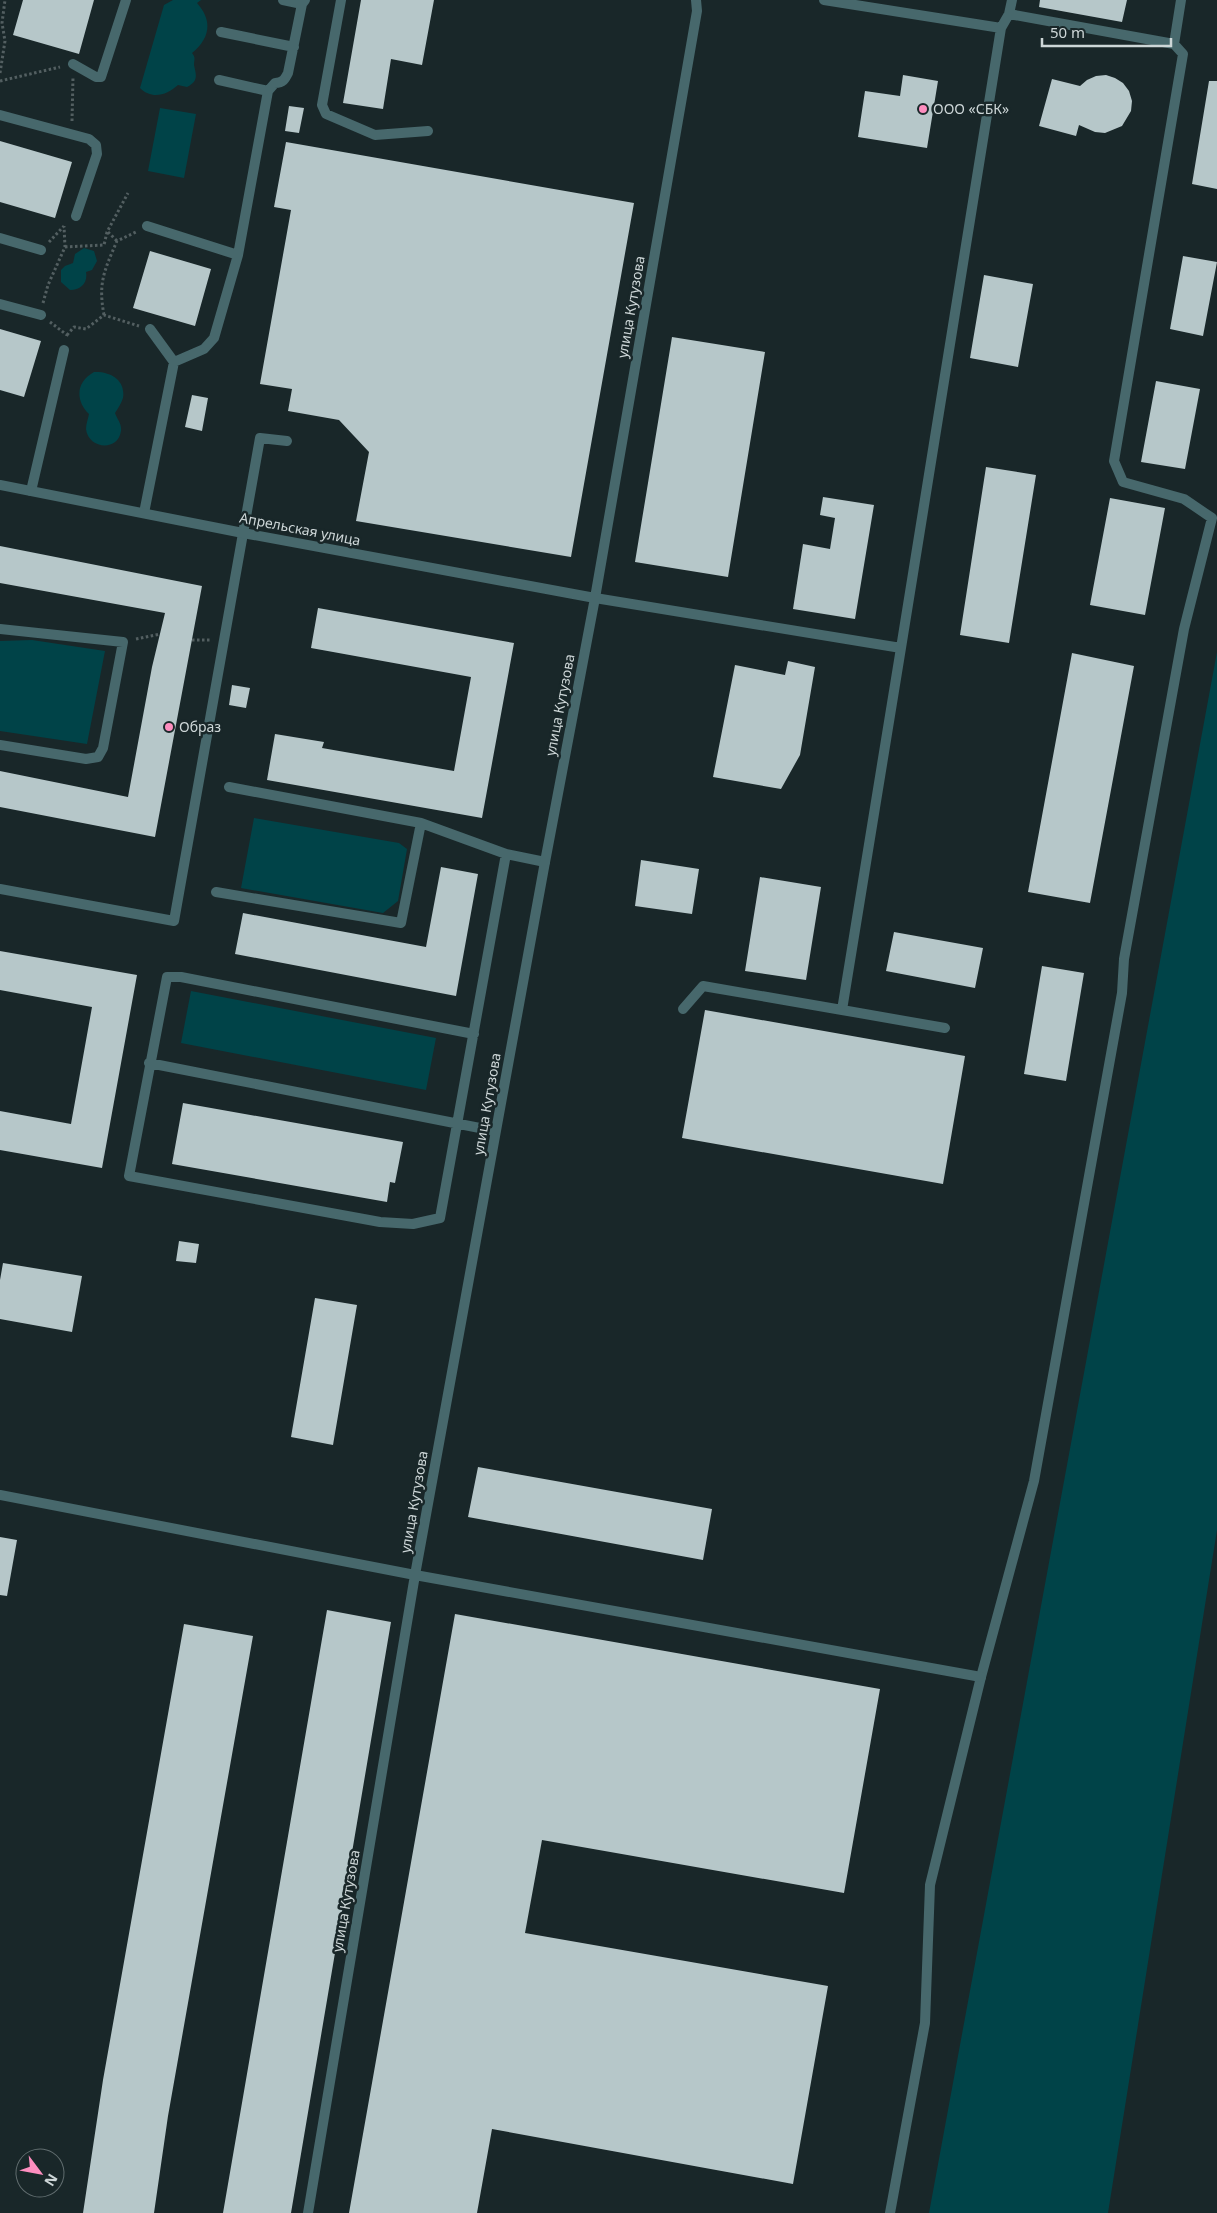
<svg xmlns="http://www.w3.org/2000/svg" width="1217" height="2213" viewBox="0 0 1217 2213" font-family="'Noto Sans',sans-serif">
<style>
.green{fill:#004348}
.building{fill:#b6c7c9}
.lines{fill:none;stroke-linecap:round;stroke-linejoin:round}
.path{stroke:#535f61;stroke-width:3;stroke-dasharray:2.5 2.5;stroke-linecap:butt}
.lane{stroke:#47686c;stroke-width:10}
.street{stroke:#47686c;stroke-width:10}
.poi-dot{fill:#fd8ebf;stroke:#192729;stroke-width:2}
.labels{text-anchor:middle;stroke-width:5;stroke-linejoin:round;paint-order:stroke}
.poi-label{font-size:14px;fill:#cdd6d7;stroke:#192729;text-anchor:start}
.street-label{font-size:14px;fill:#cdd6d7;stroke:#192729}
</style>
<rect width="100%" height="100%" fill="#192729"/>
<path class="green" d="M 173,0 L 201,0 L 197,3 C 213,21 210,38 192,53 C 196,58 194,59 194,65 C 196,75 199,81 187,87 L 178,85 C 167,95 152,100 140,88 L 164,5 Z
M 160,108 L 196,114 L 184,178 L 148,171 Z
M 84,248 L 94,251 L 97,261 L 92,270 L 86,272 C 88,283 81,290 70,290 L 61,282 L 61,270 L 65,266 L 73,263 L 75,254 Z
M 94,372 C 110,371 126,380 123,398 C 121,404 118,408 115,413 C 117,419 122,424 121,431 C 118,452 88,449 86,429 C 86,424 88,419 89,414 C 75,400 76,382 94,372 Z
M 32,640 L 105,651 L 87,744 L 0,731 L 0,641 Z
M 1217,652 L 1217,1530 L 1108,2213 L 929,2213 Z
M 254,818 L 399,843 L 407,849 L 398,901 L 383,913 L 241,888 Z
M 191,991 L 436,1038 L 426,1090 L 181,1043 Z"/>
<path class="building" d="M 23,0 L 94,0 L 79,54 L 13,35 Z
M 361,0 L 434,0 L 422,65 L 391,59 L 383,109 L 343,103 Z
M 1040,0 L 1127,0 L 1122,22 L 1039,7 Z
M 903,75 L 938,81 L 927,148 L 858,137 L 865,91 L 900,96 Z
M 1106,75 L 1115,78 L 1123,83 L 1129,91 L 1132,101 L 1131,111 L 1122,126 L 1105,133 L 1095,132 L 1079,125 L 1076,136 L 1039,126 L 1052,79 L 1080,86 L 1087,80 L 1096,76 Z
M 1209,81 L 1217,81 L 1217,189 L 1192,184 Z
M 289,106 L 304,108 L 299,133 L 285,131 Z
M 0,141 L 72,162 L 55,218 L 0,202 Z
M 286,142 L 634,203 L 571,557 L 356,521 L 369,452 L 339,420 L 288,411 L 292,389 L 260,384 L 291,210 L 274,207 Z
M 150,251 L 211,269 L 195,326 L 133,308 Z
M 1183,256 L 1217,262 L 1203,336 L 1170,329 Z
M 984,275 L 1033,284 L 1018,367 L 970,358 Z
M 0,329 L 41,341 L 24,397 L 0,390 Z
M 672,337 L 765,352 L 728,577 L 635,562 Z
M 1156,381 L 1200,389 L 1185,469 L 1141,462 Z
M 192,395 L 208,398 L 202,431 L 185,427 Z
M 986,467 L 1036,475 L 1009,643 L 960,635 Z
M 823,497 L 874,505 L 855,619 L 793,609 L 803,544 L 830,549 L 835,518 L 820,515 Z
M 1110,498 L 1165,508 L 1145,615 L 1090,605 Z
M 0,546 L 202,586 L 155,837 L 0,807 L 0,771 L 128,797 L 152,667 L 165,613 L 0,583 Z
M 318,608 L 514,643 L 482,818 L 267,780 L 275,734 L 324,742 L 322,748 L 454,771 L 471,677 L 311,648 Z
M 1072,653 L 1134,666 L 1090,903 L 1028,892 Z
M 788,661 L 815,667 L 800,755 L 781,789 L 713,777 L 735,665 L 785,675 Z
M 232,685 L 250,688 L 246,708 L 229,705 Z
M 641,860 L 699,869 L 692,914 L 635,906 Z
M 441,867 L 478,874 L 456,996 L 235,954 L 243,913 L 426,947 Z
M 760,877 L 821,887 L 806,980 L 745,971 Z
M 894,932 L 983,948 L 975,988 L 886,971 Z
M 0,951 L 137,975 L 102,1168 L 0,1150 L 0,1111 L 71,1124 L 92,1007 L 0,990 Z
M 1042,966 L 1084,973 L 1066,1081 L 1024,1074 Z
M 705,1010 L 965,1056 L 943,1184 L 682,1138 Z
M 183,1103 L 403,1142 L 395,1183 L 390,1182 L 387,1202 L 172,1164 Z
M 179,1241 L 199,1244 L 196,1263 L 176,1261 Z
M 3,1263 L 82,1276 L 72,1332 L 0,1319 L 0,1280 Z
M 315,1298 L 357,1305 L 333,1445 L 291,1437 Z
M 478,1467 L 712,1509 L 703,1560 L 468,1517 Z
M 0,1537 L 17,1540 L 7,1596 L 0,1595 Z
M 327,1610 L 391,1622 L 291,2213 L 223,2213 Z
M 455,1614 L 880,1689 L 844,1893 L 542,1840 L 525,1933 L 828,1986 L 793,2184 L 492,2129 L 477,2213 L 349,2213 Z
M 184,1624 L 253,1636 L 168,2116 L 154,2213 L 83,2213 L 103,2080 Z"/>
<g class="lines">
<path class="path" d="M 0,73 L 5,41 L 2,23 L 5,0
M 0,81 L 60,67
M 72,121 L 73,77
M 108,232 L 117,241
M 49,242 L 64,226
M 65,247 L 104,245 L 107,232 L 128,193
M 43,303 L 48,285 L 65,247 L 64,226
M 104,315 C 98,283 104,271 117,241 L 136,232
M 50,322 L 67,335 L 66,337
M 67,335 L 74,327 L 86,329 L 104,315 L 139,326
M 136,639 L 160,634
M 192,640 L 211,640"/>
<path class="lane" d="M 283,0 L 302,4
M 341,0 L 322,105 L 326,114 L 375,135 L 428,131
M 824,0 L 1001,28 L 1009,14 L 1174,44 L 1183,54 L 1114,461 L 1123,482 L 1184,499 L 1212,518 L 1184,629 L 1124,959 L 1122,993 L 1034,1481 L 981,1677 L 930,1885 L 925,2023 L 890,2213
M 221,32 L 294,47
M 1174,44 L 1181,0
M 73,64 L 96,77 L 101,77 L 126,0
M 219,80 L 268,91
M 0,115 L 89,139 L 96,145 L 97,154 L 76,216
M 147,226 L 238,255
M 0,238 L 41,250
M 0,304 L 41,315
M 150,329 L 174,362
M 31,491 L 64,350
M 144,513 L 174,362 L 204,349 L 214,338 L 238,255 L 268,91 L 275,83 C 283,83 285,79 288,73 L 302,4 L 305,0
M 595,598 L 901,648 L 842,1010 L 945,1028
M 0,629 L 123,642 L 103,748 L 98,757 L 86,759 L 0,745
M 901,648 L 1001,28 L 1009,14 L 1012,0
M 229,787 L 421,823 L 506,854 L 545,862
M 0,889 L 174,921 L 260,438 L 287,441
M 216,892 L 401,923 L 421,823
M 683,1009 L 703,986 L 842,1010
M 474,1034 L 181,977 L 167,977 L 129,1176 L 380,1222 L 413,1224 L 440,1218 L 506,854
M 149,1063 L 495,1131"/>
<path class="street" d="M 0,485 L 243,533 L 595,598
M 0,1495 L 415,1575 L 981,1677
M 308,2213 L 415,1575 L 545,862 L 595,598 L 697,11 L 696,0"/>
</g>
<g class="poi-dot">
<circle cx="923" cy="109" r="5"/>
<circle cx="169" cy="727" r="5"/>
</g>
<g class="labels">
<g class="poi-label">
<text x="933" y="114">ООО «СБК»</text>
<text x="179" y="732">Образ</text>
</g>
<g class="street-label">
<text transform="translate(631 307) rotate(-80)" y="5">улица Кутузова</text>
<text transform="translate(300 529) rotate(11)" y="5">Апрельская улица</text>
<text transform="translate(560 705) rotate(-79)" y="5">улица Кутузова</text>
<text transform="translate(487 1104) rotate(-80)" y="5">улица Кутузова</text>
<text transform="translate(414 1502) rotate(-80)" y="5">улица Кутузова</text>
<text transform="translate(346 1901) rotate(-80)" y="5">улица Кутузова</text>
</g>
</g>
<g transform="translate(40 2173) rotate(122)"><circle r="24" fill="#192729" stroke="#616d6f"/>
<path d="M0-4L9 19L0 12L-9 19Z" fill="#fd8ebf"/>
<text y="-8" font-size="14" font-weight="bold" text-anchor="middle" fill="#cdd6d7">N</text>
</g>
<path d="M1042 38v8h129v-8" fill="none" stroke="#cdd6d7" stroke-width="2.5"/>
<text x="1050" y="38" font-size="15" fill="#cdd6d7" stroke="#192729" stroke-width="4" paint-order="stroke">50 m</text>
</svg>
